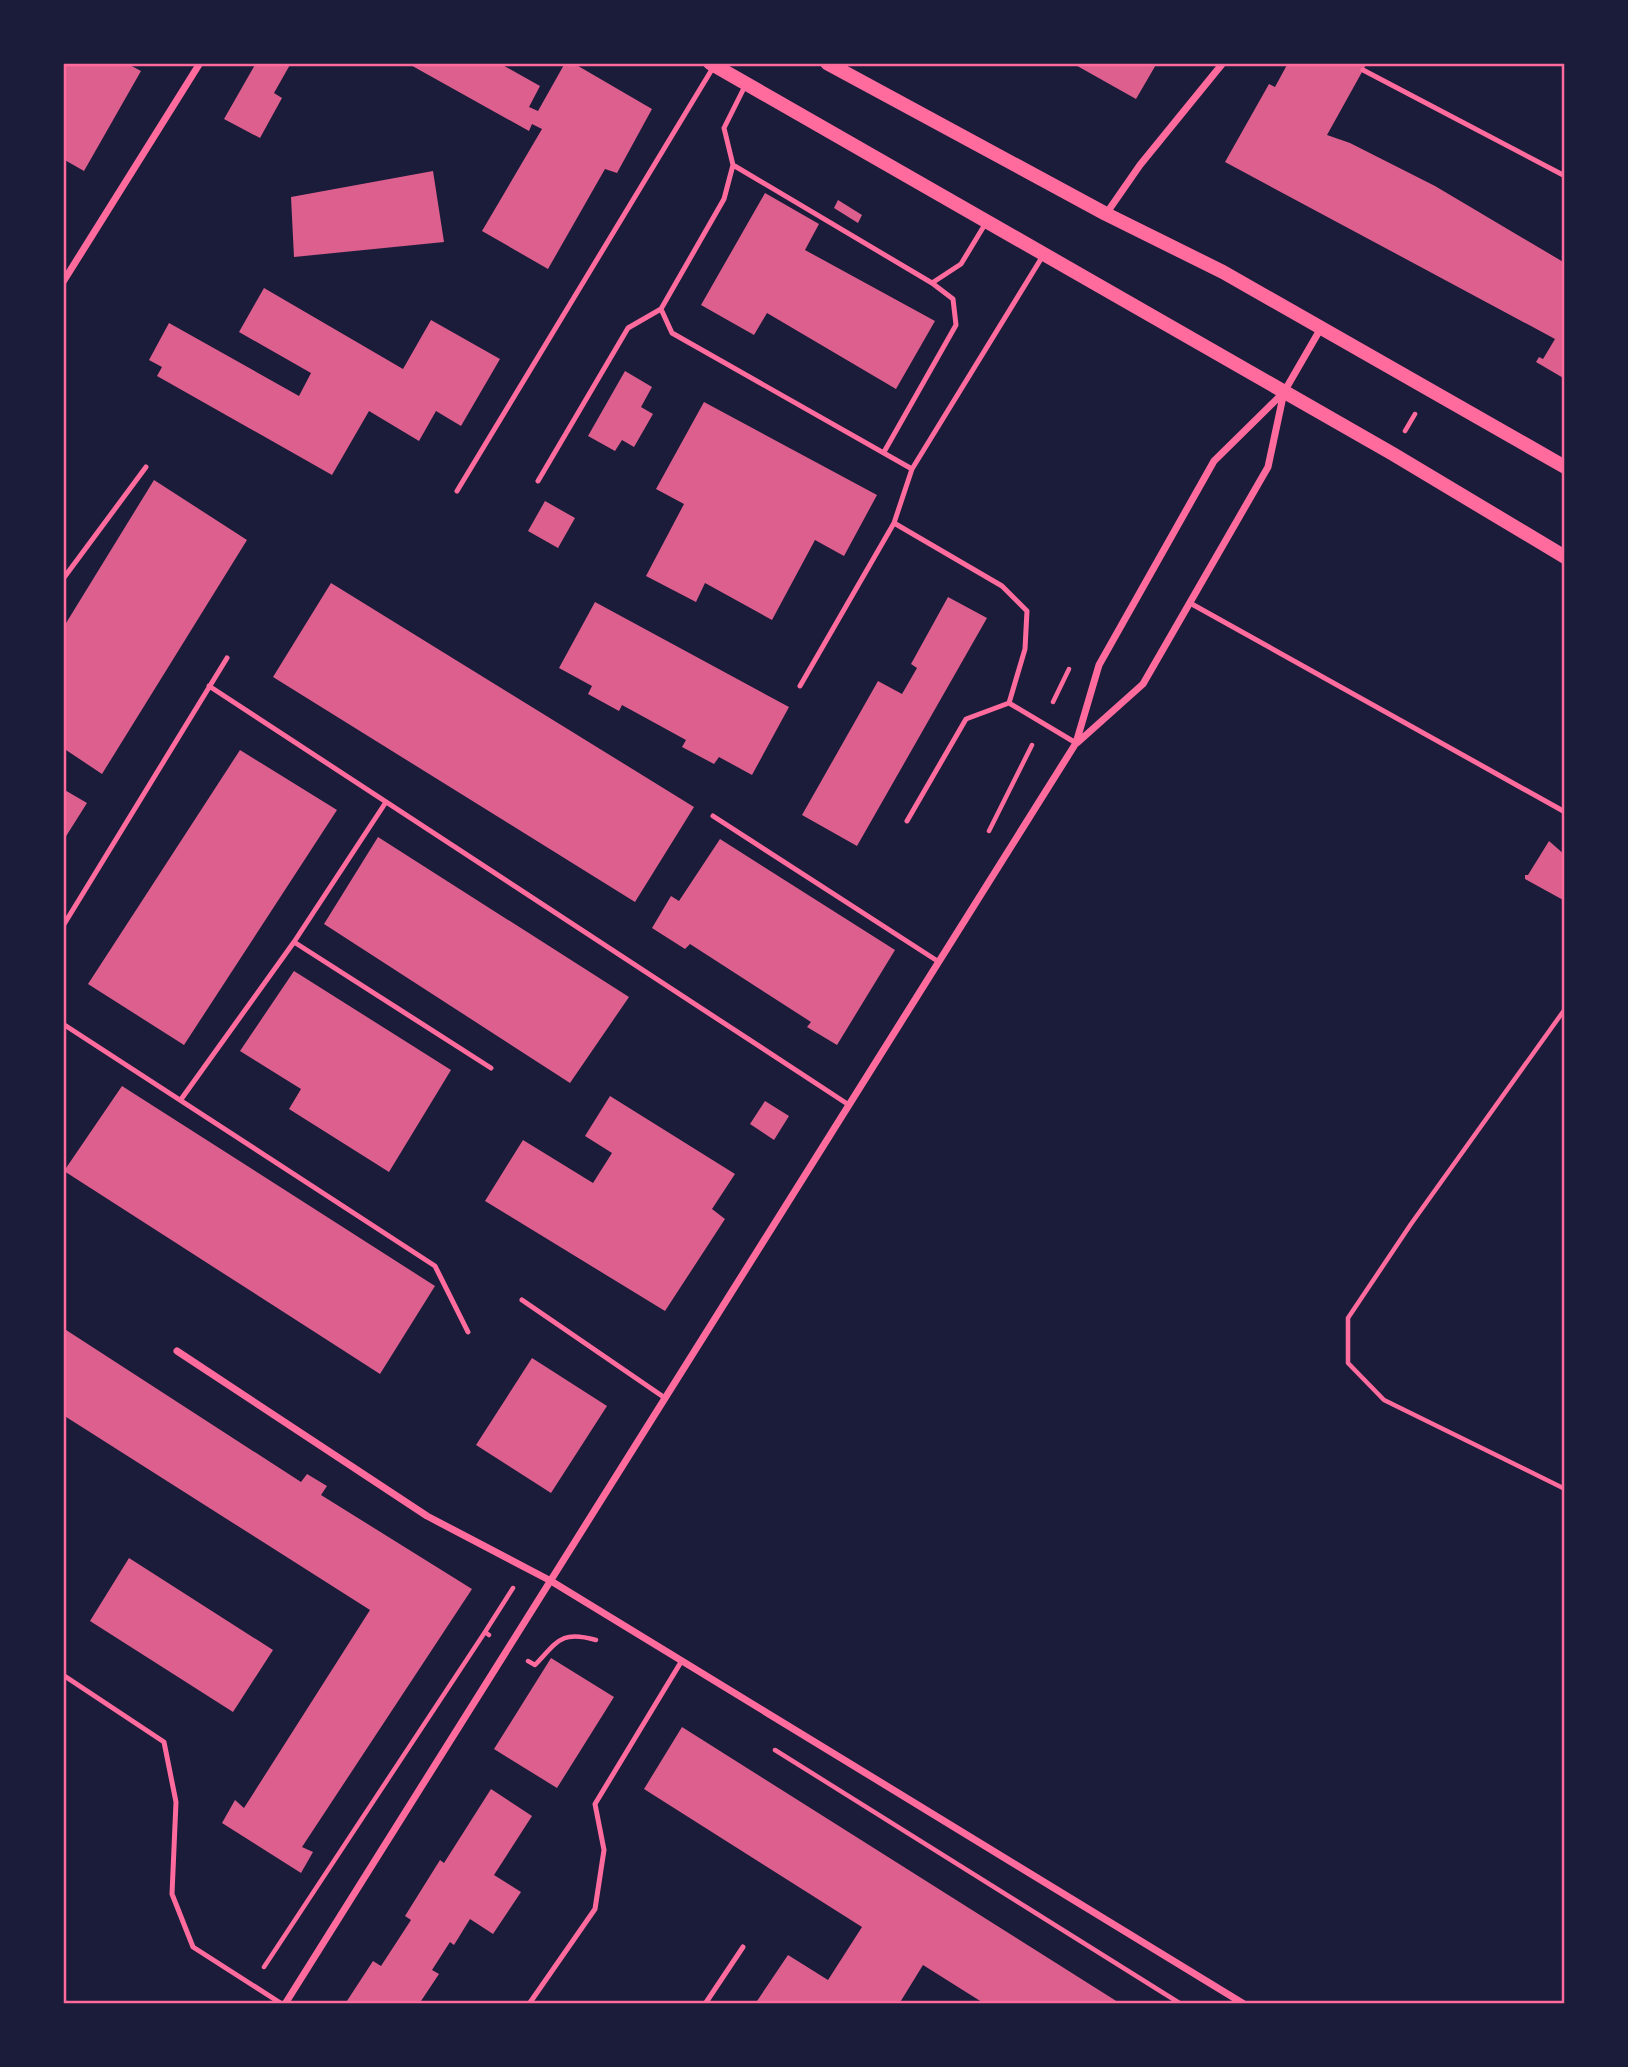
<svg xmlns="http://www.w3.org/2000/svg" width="1628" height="2067" viewBox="0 0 1628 2067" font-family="'Fira Sans Condensed',sans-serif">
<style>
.building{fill:#dd5f8e}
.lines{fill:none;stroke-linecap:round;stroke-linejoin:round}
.path{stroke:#ff6b9d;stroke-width:4.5}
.service{stroke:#ff6b9d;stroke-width:5}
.minor{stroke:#ff6b9d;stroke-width:7}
.secondary{stroke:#ff6b9d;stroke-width:14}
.neatline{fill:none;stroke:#ff6b9d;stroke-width:2.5}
</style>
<rect width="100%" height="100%" fill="#1b1b3a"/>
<path class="building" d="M 63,63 L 126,63 L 141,71 L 84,171 L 63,159 Z
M 256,63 L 291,63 L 274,93 L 282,98 L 260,138 L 224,119 Z
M 407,63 L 499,63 L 540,86 L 529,107 L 538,111 L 565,63 L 573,63 L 652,109 L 617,173 L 605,169 L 548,269 L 482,231 L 542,129 L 532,124 L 529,131 Z
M 1072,63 L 1157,63 L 1136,99 Z
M 1288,63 L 1367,63 L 1327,135 L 1350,143 L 1435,186 L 1565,263 L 1565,379 L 1536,362 L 1539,357 L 1543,359 L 1555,339 L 1225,162 L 1269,84 L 1275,87 Z
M 433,171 L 444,242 L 294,257 L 291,197 Z
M 765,193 L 819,224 L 805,250 L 935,321 L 896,389 L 767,313 L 754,335 L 701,305 Z
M 838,200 L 862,215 L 858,223 L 834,208 Z
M 264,288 L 403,369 L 431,320 L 500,359 L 461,426 L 436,411 L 419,441 L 369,411 L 332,475 L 157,376 L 162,367 L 149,360 L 169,323 L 299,396 L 311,373 L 239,332 Z
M 625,371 L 652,387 L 641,407 L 653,414 L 634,447 L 622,440 L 615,451 L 588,436 Z
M 704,402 L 877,495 L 844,556 L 815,540 L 772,620 L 705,583 L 696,602 L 646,576 L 684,504 L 656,489 Z
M 154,480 L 247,540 L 102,774 L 63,748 L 63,628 Z
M 545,501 L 575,518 L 558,548 L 528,531 Z
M 331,583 L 694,807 L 635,902 L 273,677 Z
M 948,597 L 987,618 L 857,846 L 802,815 L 878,681 L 902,694 L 917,668 L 911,664 Z
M 595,602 L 789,707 L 752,775 L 719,757 L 714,764 L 682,747 L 686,740 L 622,705 L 619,711 L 588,694 L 592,686 L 559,668 Z
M 240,750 L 337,810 L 184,1045 L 88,984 Z
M 63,789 L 87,803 L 63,841 Z
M 378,837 L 629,997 L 570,1083 L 324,924 Z
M 720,839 L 895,950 L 837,1045 L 807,1027 L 811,1022 L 690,944 L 685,949 L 652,928 L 671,896 L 679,901 Z
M 1549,841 L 1565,855 L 1565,901 L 1525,879 L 1525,875 L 1528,875 Z
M 294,971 L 451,1070 L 389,1172 L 289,1109 L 301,1089 L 240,1051 Z
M 122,1086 L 435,1286 L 380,1374 L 64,1171 Z
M 610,1096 L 735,1174 L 712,1209 L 725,1219 L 665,1311 L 485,1201 L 523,1140 L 593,1183 L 612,1153 L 585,1136 Z
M 765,1101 L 789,1116 L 774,1140 L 750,1124 Z
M 63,1328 L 301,1482 L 307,1474 L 327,1486 L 321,1495 L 472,1589 L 302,1847 L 313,1852 L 301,1873 L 222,1823 L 235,1800 L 244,1808 L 370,1610 L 63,1415 Z
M 532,1358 L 607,1406 L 551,1493 L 476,1445 Z
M 129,1558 L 273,1650 L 233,1712 L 90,1621 Z
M 551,1658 L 614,1697 L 557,1788 L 494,1749 Z
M 682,1727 L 1121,2004 L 985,2004 L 923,1965 L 899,2004 L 755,2004 L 788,1955 L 828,1980 L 862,1927 L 644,1789 Z
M 491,1789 L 532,1816 L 494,1875 L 521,1892 L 493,1934 L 470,1919 L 454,1945 L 450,1942 L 432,1970 L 439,1974 L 419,2004 L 345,2004 L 373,1961 L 381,1966 L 411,1920 L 405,1916 L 440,1860 L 444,1863 Z"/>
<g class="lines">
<path class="path" d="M 1405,431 L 1415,414
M 1053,702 L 1069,669
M 989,831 L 1032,745
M 1565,1009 L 1411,1224 L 1348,1318 L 1348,1363 L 1384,1400 L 1565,1489
M 489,1635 L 485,1632 L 513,1588
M 528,1661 L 535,1665 C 558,1641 561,1630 596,1640
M 775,1750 L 1181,2004
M 264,1967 L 485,1632"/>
<path class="service" d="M 1363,70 L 1565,176
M 746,84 L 724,128 L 733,165 L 724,199 L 661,309 L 672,333 L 912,469 L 894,523
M 733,165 L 932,283 L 961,264 L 987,221
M 884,452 L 956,325 L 953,299 L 932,283
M 912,469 L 1044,254
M 538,481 L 628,328 L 661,309
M 457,491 L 714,66
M 63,579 L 146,467
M 1190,603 L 1565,812
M 209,686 L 849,1105
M 800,686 L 894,523 L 1002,586 L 1027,611 L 1025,649 L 1009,703 L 1076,743
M 713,816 L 939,962
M 907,821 L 966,719 L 1009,703
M 63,926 L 227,658
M 294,942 L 491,1068
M 63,1024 L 435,1266 L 468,1332
M 182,1098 L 294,942 L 386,802
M 522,1300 L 665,1398
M 63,1675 L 164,1742 L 176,1802 L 172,1894 L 193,1947 L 282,2004
M 529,2004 L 595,1909 L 604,1850 L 595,1804 L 681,1662
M 705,2004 L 743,1947"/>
<path class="minor" d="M 1106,214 L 1140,165 L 1223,63
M 63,282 L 200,63
M 1077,743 L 1143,684 L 1268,467 L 1284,392
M 177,1351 L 427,1516 L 551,1581 L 1244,2004
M 285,2004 L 1076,743 L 1099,665 L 1214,461 L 1284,392 L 1321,328"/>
<path class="secondary" d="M 710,63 L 1393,454 L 1565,557
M 827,63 L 1106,214 L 1223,272 L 1565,467"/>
</g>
<rect width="1628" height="2067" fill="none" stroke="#1b1b3a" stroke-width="130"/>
<rect x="65" y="65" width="1498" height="1937" class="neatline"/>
</svg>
